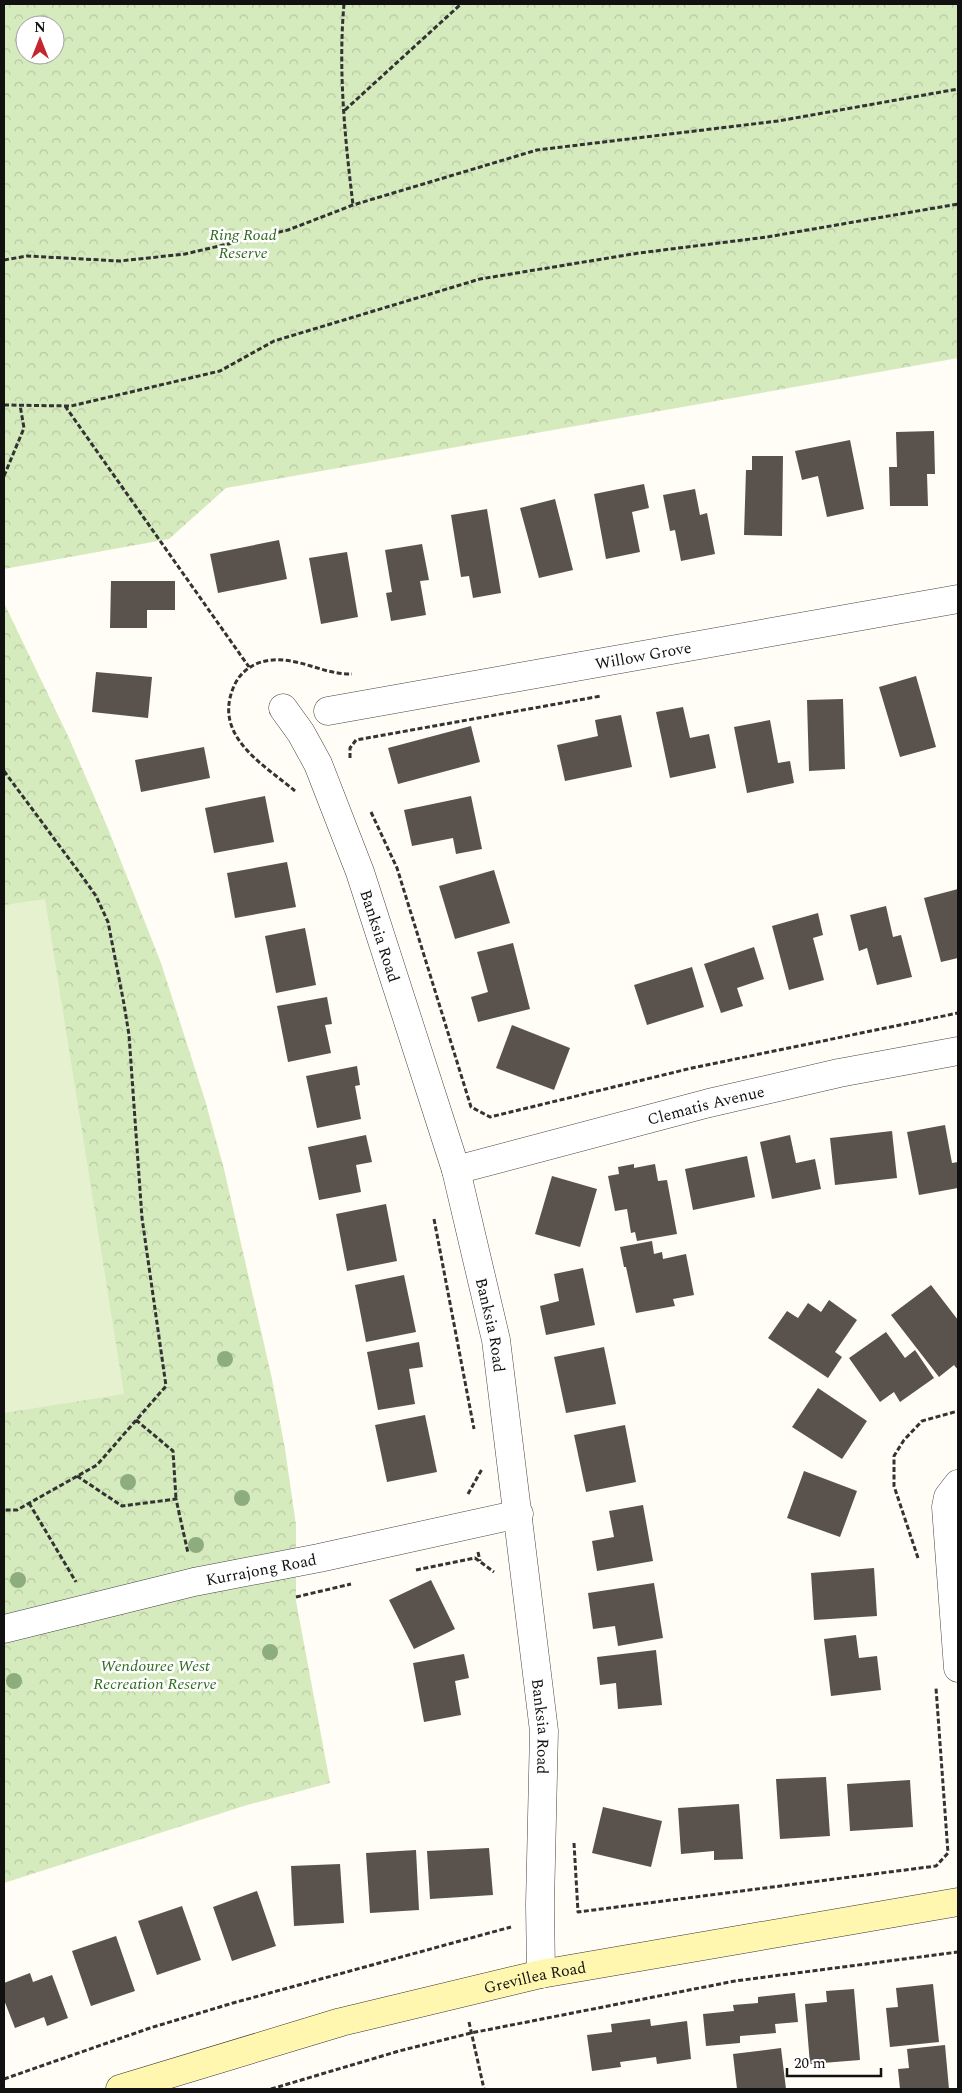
<svg xmlns="http://www.w3.org/2000/svg" width="962" height="2093" viewBox="0 0 962 2093" font-family="Spectral,serif">
<style>
.park{fill:url(#park-crowns);fill-rule:evenodd}
.pitch{fill:#e6f2cf}
.building{fill:#5a524d}
.lines{fill:none;stroke-linecap:round;stroke-linejoin:round}
.street-casing{stroke:#444;stroke-width:29}
.secondary-casing{stroke:#333;stroke-width:29}
.path{stroke:#333;stroke-width:3;stroke-dasharray:5 2.5;stroke-linecap:butt}
.street{stroke:#fff;stroke-width:28}
.secondary{stroke:#fff6b0;stroke-width:28}
.tree{fill:#8dad7f}
.labels{text-anchor:middle;stroke-width:5;stroke-linejoin:round;paint-order:stroke}
.park-label{font-size:16px;font-style:italic;fill:#2f6b1f;stroke:#fff}
.street-label{font-size:16px;fill:#111;stroke:#fff}
</style>
<defs>
<pattern id="park-crowns" width="20" height="18" patternUnits="userSpaceOnUse" patternTransform="scale(1.25)"><rect width="20" height="18" fill="#d5ebbd"/><path d="M2 6a3 3 0 1 1 6 0M12 15a3 3 0 1 1 6 0" fill="none" stroke="#b6c8a1"/></pattern>
</defs>
<rect width="100%" height="100%" fill="#fffdf5"/>
<path class="park" d="M 4,4 L 958,4 L 958,358 L 226,488 L 169,539 L 4,569 ZM 25,25 L 55,25 L 55,55 L 25,55 Z
M 4,603 L 69,738 L 109,831 L 161,963 L 205,1100 L 224,1169 L 272,1379 L 285,1449 L 296,1525 L 296,1601 L 330,1783 L 247,1805 L 4,1883 Z"/>
<path class="pitch" d="M 45,899 L 124,1394 L 4,1413 L 4,905 Z"/>
<path class="building" d="M 934,431 L 935,474 L 927,474 L 928,506 L 890,506 L 889,467 L 897,467 L 896,432 Z
M 850,440 L 864,509 L 827,517 L 818,476 L 802,480 L 795,451 Z
M 752,456 L 783,456 L 782,536 L 744,535 L 746,470 L 752,470 Z
M 644,484 L 649,508 L 632,512 L 640,552 L 606,559 L 594,494 Z
M 695,489 L 700,515 L 707,513 L 715,554 L 681,561 L 675,530 L 670,531 L 663,495 Z
M 555,499 L 573,570 L 539,578 L 520,508 Z
M 487,509 L 501,593 L 473,598 L 469,576 L 461,577 L 451,515 Z
M 279,540 L 287,579 L 218,593 L 210,554 Z
M 422,544 L 429,580 L 420,581 L 426,615 L 391,621 L 386,593 L 392,592 L 385,550 Z
M 347,552 L 358,617 L 321,624 L 309,558 Z
M 111,581 L 175,581 L 175,610 L 147,610 L 147,628 L 110,628 Z
M 96,672 L 152,677 L 148,718 L 92,712 Z
M 916,676 L 936,747 L 900,757 L 879,687 Z
M 843,699 L 845,769 L 809,771 L 807,700 Z
M 683,707 L 690,738 L 709,734 L 716,768 L 670,778 L 656,712 Z
M 621,715 L 632,767 L 565,781 L 557,745 L 598,736 L 595,720 Z
M 770,720 L 778,763 L 790,761 L 794,783 L 747,793 L 734,727 Z
M 471,726 L 480,762 L 398,784 L 388,748 Z
M 204,747 L 210,778 L 141,792 L 135,760 Z
M 265,796 L 274,842 L 214,853 L 205,808 Z
M 471,796 L 482,849 L 456,854 L 453,838 L 412,846 L 404,810 Z
M 287,862 L 296,907 L 235,918 L 227,873 Z
M 494,870 L 510,923 L 455,939 L 439,886 Z
M 958,889 L 958,958 L 941,962 L 924,898 Z
M 886,906 L 893,937 L 901,935 L 912,977 L 877,985 L 867,948 L 859,951 L 850,915 Z
M 818,913 L 823,935 L 813,938 L 824,980 L 789,990 L 772,926 Z
M 305,928 L 316,985 L 276,993 L 265,936 Z
M 513,943 L 530,1009 L 478,1022 L 471,997 L 488,992 L 477,952 Z
M 754,947 L 764,979 L 737,988 L 743,1006 L 721,1013 L 704,964 Z
M 692,967 L 704,1007 L 647,1025 L 634,985 Z
M 327,997 L 332,1024 L 325,1025 L 331,1053 L 288,1062 L 277,1006 Z
M 512,1025 L 570,1048 L 554,1090 L 496,1068 Z
M 357,1066 L 360,1085 L 355,1086 L 361,1119 L 317,1128 L 306,1076 Z
M 945,1125 L 952,1163 L 958,1162 L 958,1188 L 919,1195 L 907,1132 Z
M 892,1131 L 897,1178 L 835,1185 L 830,1138 Z
M 366,1135 L 372,1162 L 356,1165 L 361,1192 L 319,1200 L 308,1147 Z
M 790,1135 L 796,1163 L 815,1159 L 821,1189 L 772,1199 L 760,1142 Z
M 747,1156 L 755,1197 L 693,1210 L 685,1169 Z
M 634,1164 L 634,1168 L 655,1164 L 658,1181 L 667,1180 L 677,1234 L 637,1241 L 635,1232 L 631,1233 L 627,1209 L 615,1211 L 608,1176 L 619,1174 L 618,1167 Z
M 552,1176 L 597,1189 L 580,1247 L 535,1234 Z
M 386,1204 L 397,1261 L 347,1271 L 336,1214 Z
M 652,1241 L 654,1254 L 662,1252 L 663,1259 L 686,1254 L 694,1295 L 673,1299 L 675,1306 L 636,1313 L 626,1267 L 624,1267 L 620,1247 Z
M 583,1268 L 595,1325 L 546,1335 L 540,1306 L 559,1301 L 554,1274 Z
M 404,1275 L 416,1332 L 366,1342 L 355,1285 Z
M 931,1285 L 958,1320 L 958,1370 L 954,1365 L 939,1377 L 891,1315 Z
M 829,1300 L 857,1320 L 835,1352 L 842,1357 L 828,1378 L 768,1338 L 787,1311 L 798,1318 L 808,1303 L 821,1312 Z
M 886,1332 L 905,1358 L 915,1350 L 934,1378 L 900,1402 L 894,1392 L 880,1402 L 849,1358 Z
M 419,1342 L 423,1367 L 409,1369 L 415,1404 L 378,1410 L 367,1352 Z
M 604,1347 L 616,1404 L 566,1413 L 554,1357 Z
M 818,1388 L 867,1421 L 842,1459 L 792,1427 Z
M 425,1415 L 437,1472 L 387,1482 L 375,1425 Z
M 625,1425 L 636,1482 L 586,1492 L 574,1435 Z
M 804,1471 L 857,1491 L 840,1537 L 787,1518 Z
M 643,1505 L 653,1561 L 597,1571 L 592,1541 L 614,1537 L 609,1511 Z
M 874,1568 L 877,1616 L 814,1620 L 811,1573 Z
M 431,1580 L 455,1629 L 414,1649 L 389,1600 Z
M 654,1583 L 663,1638 L 618,1646 L 615,1626 L 593,1629 L 588,1593 Z
M 856,1635 L 859,1658 L 877,1656 L 881,1690 L 831,1696 L 824,1639 Z
M 656,1650 L 662,1705 L 618,1709 L 616,1683 L 600,1685 L 597,1657 Z
M 464,1654 L 469,1678 L 455,1681 L 461,1715 L 424,1722 L 413,1663 Z
M 826,1777 L 830,1836 L 780,1839 L 776,1779 Z
M 910,1780 L 913,1827 L 850,1831 L 847,1784 Z
M 739,1804 L 743,1859 L 714,1860 L 714,1851 L 681,1854 L 678,1808 Z
M 603,1807 L 662,1821 L 651,1867 L 592,1853 Z
M 489,1848 L 493,1895 L 430,1899 L 427,1851 Z
M 416,1850 L 419,1910 L 370,1913 L 366,1853 Z
M 340,1864 L 344,1923 L 294,1926 L 291,1866 Z
M 257,1891 L 276,1946 L 232,1961 L 213,1907 Z
M 182,1906 L 201,1960 L 157,1975 L 138,1921 Z
M 116,1936 L 135,1991 L 91,2006 L 72,1951 Z
M 30,1973 L 33,1982 L 52,1975 L 68,2018 L 47,2026 L 44,2017 L 15,2028 L 4,2000 L 4,1983 Z
M 933,1984 L 939,2042 L 890,2047 L 886,2008 L 898,2007 L 896,1988 Z
M 854,1989 L 860,2060 L 810,2064 L 805,2004 L 827,2002 L 826,1991 Z
M 795,1993 L 798,2022 L 775,2024 L 776,2033 L 740,2036 L 740,2043 L 706,2046 L 703,2014 L 734,2011 L 733,2005 L 758,2003 L 758,1997 Z
M 650,2019 L 651,2026 L 687,2021 L 691,2059 L 657,2064 L 656,2057 L 620,2062 L 621,2067 L 592,2071 L 587,2035 L 612,2032 L 611,2024 Z
M 945,2045 L 949,2089 L 900,2089 L 898,2069 L 909,2068 L 907,2049 Z
M 781,2048 L 786,2089 L 737,2089 L 733,2054 Z"/>
<g class="lines">
<g class="street-casing">
<g id="street">
<path id="s1" d="M 283,708 L 301,733 L 318,764 L 360,872 L 456,1170 L 496,1340 L 544,1731 L 540,1904 L 541,1974"/>
<path id="s2" d="M 328,711 L 958,599"/>
<path id="s3" d="M 456,1170 L 709,1103 L 839,1073 L 958,1051"/>
<path d="M 958,1484 L 948,1497 L 946,1507 L 958,1668"/>
<path id="s4" d="M 4,1629 L 194,1582 L 319,1558 L 519,1514"/>
</g>
</g>
<g class="secondary-casing">
<g id="secondary">
<path id="s5" d="M 120,2089 L 341,2022 L 541,1974 L 958,1902"/>
</g>
</g>
<path class="path" d="M 344,4 C 338,70 345,139 353,205
M 345,110 L 461,4
M 4,260 L 27,256 L 120,261 L 185,254 L 288,230 L 353,205 L 537,150 L 778,121 L 958,89
M 4,405 L 71,406 L 220,371 L 274,341 L 480,279 L 639,253 L 767,237 L 958,204
M 65,406 L 249,667
M 4,476 L 24,428 L 20,405
M 350,758 L 350,748 L 356,740 L 601,696
M 4,771 L 84,879 L 96,896 L 108,922 L 124,1004 L 129,1035 L 142,1218 L 166,1386 L 97,1465 L 17,1510 L 4,1510
M 295,791 C 263,764 212,736 234,686 C 241,670 256,661 273,660 C 301,658 325,675 352,674
M 371,812 L 397,868 L 471,1107 L 490,1117 L 692,1068 L 958,1013
M 434,1219 L 474,1429
M 136,1420 L 173,1451 L 176,1499
M 77,1476 L 122,1506 L 176,1499 L 188,1553
M 468,1494 L 482,1469
M 29,1503 L 76,1582
M 478,1552 L 480,1561
M 918,1558 L 894,1486 L 894,1456 L 904,1440 L 922,1421 L 958,1411
M 416,1570 L 475,1558 L 494,1572
M 296,1597 L 351,1584
M 574,1843 L 578,1912 L 936,1866 L 948,1853 L 936,1688
M 469,2022 L 484,2089
M 4,2079 L 150,2028 L 233,2003 L 511,1927
M 271,2089 L 399,2051 L 471,2033 L 735,1981 L 958,1952"/>
<use href="#street" class="street"/>
<use href="#secondary" class="secondary"/>
</g>
<g class="tree">
<circle cx="225" cy="1359" r="8"/>
<circle cx="128" cy="1482" r="8"/>
<circle cx="242" cy="1498" r="8"/>
<circle cx="196" cy="1545" r="8"/>
<circle cx="18" cy="1580" r="8"/>
<circle cx="270" cy="1652" r="8"/>
<circle cx="14" cy="1681" r="8"/>
</g>
<g class="labels">
<g class="park-label">
<text x="243" y="240">Ring Road<tspan x="243" dy="18">Reserve</tspan></text>
<text x="155" y="1671">Wendouree West<tspan x="155" dy="18">Recreation Reserve</tspan></text>
</g>
<g class="street-label">
<text dy="6" stroke="none"><textPath href="#s2" startOffset="320">Willow Grove</textPath></text>
<text dy="6" stroke="none"><textPath href="#s1" startOffset="249">Banksia Road</textPath></text>
<text dy="6" stroke="none"><textPath href="#s3" startOffset="258">Clematis Avenue</textPath></text>
<text dy="6" stroke="none"><textPath href="#s1" startOffset="654">Banksia Road</textPath></text>
<text dy="6" stroke="none"><textPath href="#s4" startOffset="264">Kurrajong Road</textPath></text>
<text dy="6" stroke="none"><textPath href="#s1" startOffset="1059">Banksia Road</textPath></text>
<text dy="6" stroke="none"><textPath href="#s5" startOffset="430">Grevillea Road</textPath></text>
</g>
</g>
<rect width="962" height="2093" fill="none" stroke="#111111" stroke-width="10"/>
<g transform="translate(40 40)"><circle r="24" fill="#ffffff" stroke="#a0a0a0"/>
<path d="M0-4L9 19L0 12L-9 19Z" fill="#c4262e"/>
<text y="-8" font-size="14" font-weight="bold" text-anchor="middle" fill="#111111">N</text>
</g>
<path d="M787 2068v8h94v-8" fill="none" stroke="#111111" stroke-width="2.5"/>
<text x="794" y="2068" font-size="15" fill="#111111" stroke="#ffffff" stroke-width="4" paint-order="stroke">20 m</text>
</svg>
